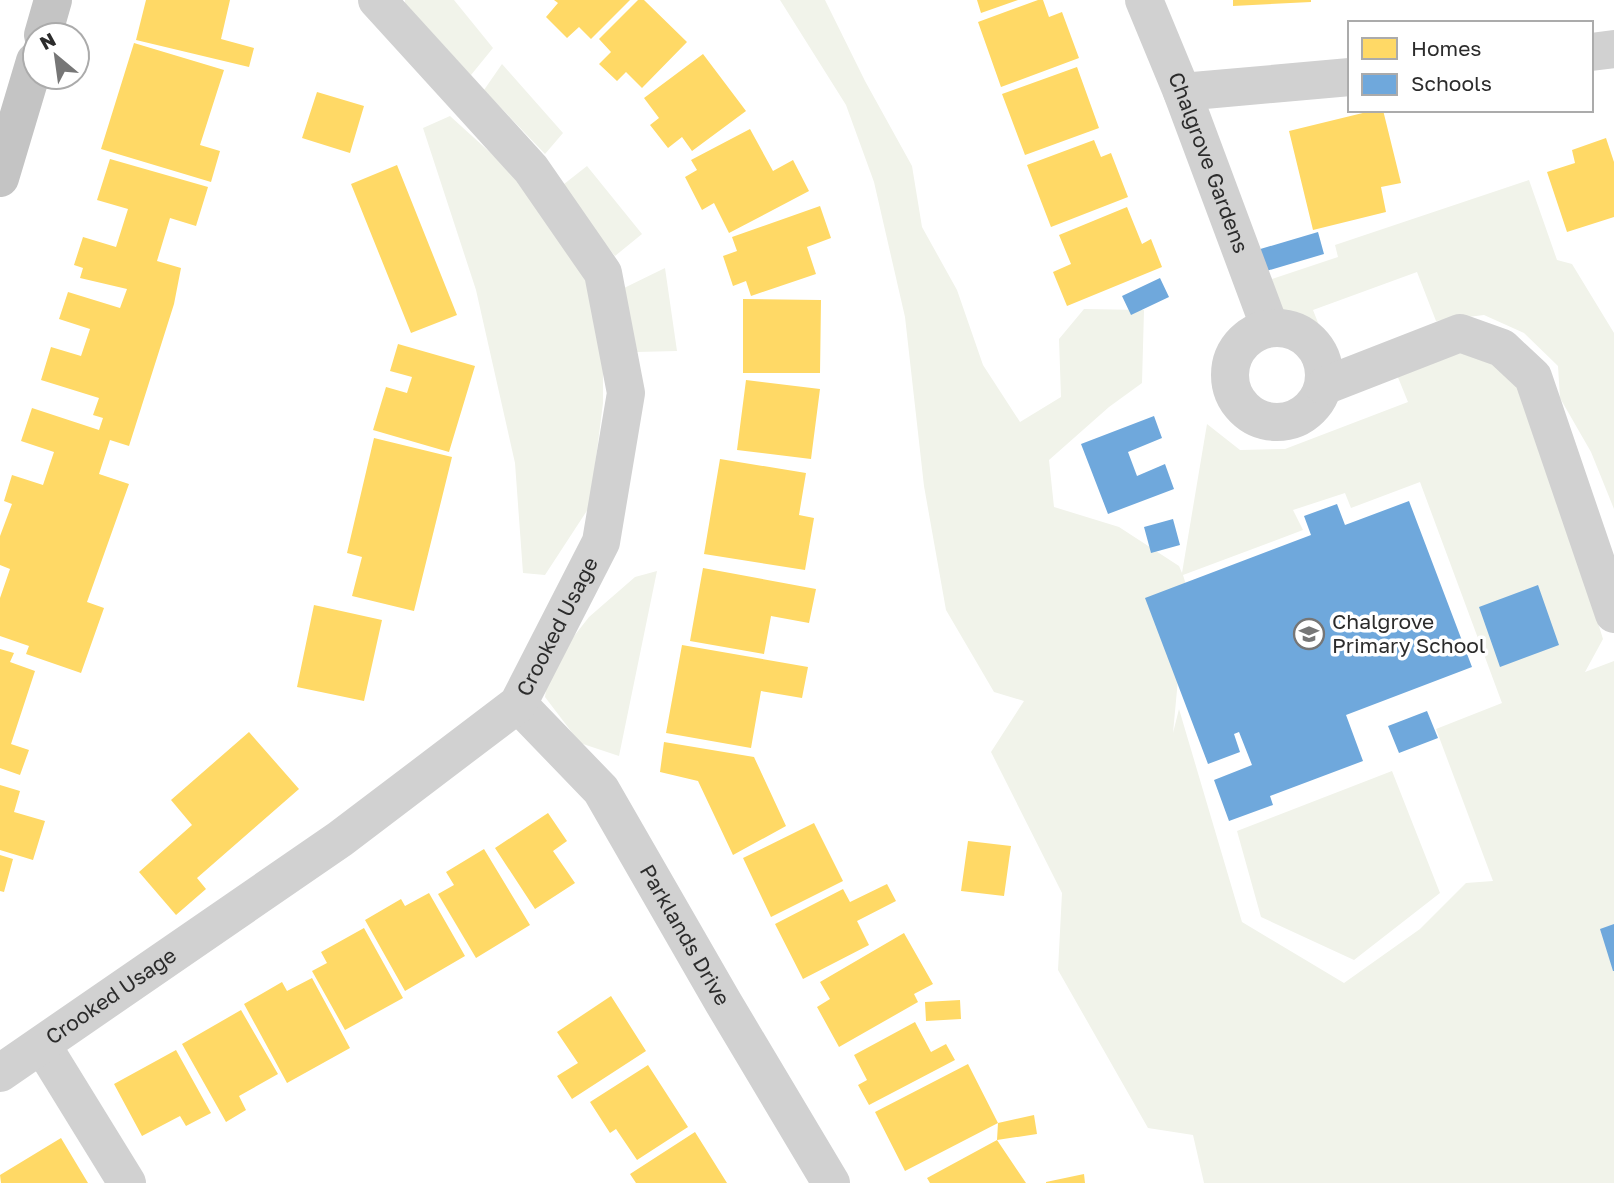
<svg xmlns="http://www.w3.org/2000/svg" width="1614" height="1183" viewBox="0 0 1614 1183" font-family="'Golos Text',sans-serif">
<style>
.green{fill:#f1f3ea;fill-rule:evenodd}
.homes{fill:#ffd966}
.schools{fill:#6fa8dc}
.lines{fill:none;stroke-linecap:round;stroke-linejoin:round}
.minor{stroke:#d1d1d1;stroke-width:38}
.major{stroke:#c4c4c4;stroke-width:38}
.labels{text-anchor:middle;stroke-width:7;stroke-linejoin:round;paint-order:stroke}
.street-label{font-size:21px;fill:#2c2c2c;stroke:#fff}
.poi-label{font-size:21px;fill:#2c2c2c;stroke:#fff;text-anchor:start}
</style>
<rect width="100%" height="100%" fill="#fff"/>
<path class="green" d="M 405,0 L 454,0 L 493,48 L 471,75 L 405,4 Z
M 780,0 L 825,0 L 865,81 L 912,166 L 922,227 L 957,290 L 983,365 L 1020,422 L 1061,397 L 1059,339 L 1084,309 L 1144,310 L 1142,383 L 1109,407 L 1049,460 L 1054,507 L 1119,527 L 1179,566 L 1182,573 L 1207,424 L 1240,450 L 1285,449 L 1408,402 L 1395,370 L 1453,350 L 1492,363 L 1525,387 L 1603,639 L 1585,672 L 1614,661 L 1614,1183 L 1204,1183 L 1193,1135 L 1148,1128 L 1058,970 L 1062,893 L 991,752 L 1024,701 L 994,692 L 946,610 L 924,486 L 905,317 L 874,182 L 846,105 ZM 1420,482 L 1502,703 L 1436,729 L 1493,881 L 1466,883 L 1420,929 L 1344,983 L 1242,922 L 1179,709 L 1173,733 L 1181,647 L 1190,598 L 1183,575 L 1303,530 L 1293,510 L 1345,493 L 1351,508 Z
M 502,64 L 563,133 L 545,154 L 484,90 Z
M 450,116 L 514,174 L 576,249 L 603,327 L 603,403 L 590,506 L 545,575 L 523,573 L 515,463 L 476,290 L 423,128 Z
M 587,166 L 642,234 L 615,256 L 559,188 Z
M 1529,180 L 1557,260 L 1572,264 L 1614,333 L 1614,509 L 1591,452 L 1560,398 L 1558,366 L 1524,333 L 1484,315 L 1436,321 L 1417,272 L 1313,310 L 1324,338 L 1282,315 L 1272,279 L 1338,257 L 1335,245 Z
M 665,268 L 677,351 L 637,352 L 622,289 Z
M 657,571 L 619,756 L 580,743 L 545,697 L 549,668 L 589,617 L 635,577 Z
M 1392,771 L 1440,893 L 1354,960 L 1261,917 L 1237,831 Z"/>
<path class="homes" d="M 146,0 L 230,0 L 221,39 L 254,48 L 249,67 L 136,40 Z
M 554,0 L 630,0 L 591,39 L 579,27 L 567,38 L 546,17 L 558,3 Z
M 638,0 L 644,0 L 687,42 L 642,88 L 626,72 L 617,81 L 599,64 L 611,52 L 599,39 Z
M 977,0 L 1018,0 L 981,13 Z
M 1038,0 L 1043,0 L 1049,17 L 1062,12 L 1079,58 L 1001,87 L 978,22 Z
M 1233,0 L 1311,0 L 1311,2 L 1233,6 Z
M 134,43 L 224,70 L 200,145 L 220,151 L 211,182 L 101,149 Z
M 703,54 L 746,111 L 692,151 L 682,137 L 668,148 L 650,125 L 659,118 L 644,98 Z
M 1077,67 L 1099,128 L 1025,155 L 1002,94 Z
M 317,92 L 364,106 L 350,153 L 302,138 Z
M 1375,110 L 1383,110 L 1401,183 L 1381,187 L 1386,212 L 1313,230 L 1289,131 Z
M 750,129 L 773,171 L 793,160 L 809,191 L 729,233 L 714,203 L 702,210 L 685,177 L 697,170 L 691,160 Z
M 1606,138 L 1614,162 L 1614,217 L 1567,232 L 1547,172 L 1575,163 L 1572,150 Z
M 1094,140 L 1101,157 L 1111,153 L 1128,197 L 1051,227 L 1027,165 Z
M 110,159 L 208,187 L 196,226 L 170,218 L 157,261 L 181,268 L 174,304 L 129,446 L 110,440 L 99,474 L 129,484 L 87,602 L 104,608 L 81,673 L 26,654 L 29,646 L 0,636 L 0,598 L 10,569 L 0,565 L 0,536 L 12,504 L 4,501 L 12,475 L 43,485 L 54,452 L 21,441 L 32,408 L 99,430 L 103,418 L 93,415 L 99,398 L 41,380 L 51,347 L 81,356 L 90,329 L 59,319 L 68,292 L 120,308 L 127,289 L 80,278 L 83,268 L 74,265 L 83,237 L 116,247 L 128,209 L 97,200 Z
M 397,165 L 457,315 L 411,333 L 351,184 Z
M 820,206 L 831,238 L 807,247 L 816,274 L 751,296 L 746,281 L 733,286 L 723,256 L 737,251 L 732,237 Z
M 1127,207 L 1142,244 L 1151,239 L 1162,267 L 1067,306 L 1053,272 L 1071,264 L 1059,235 Z
M 743,299 L 821,300 L 820,373 L 743,373 Z
M 398,344 L 475,366 L 449,452 L 373,430 L 386,387 L 407,393 L 412,377 L 390,371 Z
M 746,380 L 820,389 L 811,459 L 737,450 Z
M 374,438 L 452,457 L 414,611 L 352,596 L 362,557 L 347,553 Z
M 720,459 L 806,473 L 799,515 L 814,518 L 805,570 L 704,554 Z
M 703,568 L 816,589 L 809,623 L 771,616 L 764,654 L 690,641 Z
M 314,605 L 382,620 L 364,701 L 297,687 Z
M 682,645 L 808,667 L 802,698 L 761,691 L 751,748 L 666,733 Z
M 0,649 L 14,653 L 10,662 L 35,671 L 11,744 L 29,750 L 20,775 L 0,768 Z
M 249,732 L 299,789 L 197,878 L 206,889 L 176,915 L 139,872 L 192,825 L 171,800 Z
M 664,742 L 754,757 L 786,826 L 733,855 L 698,781 L 660,772 Z
M 0,785 L 20,791 L 14,812 L 45,821 L 33,860 L 0,850 Z
M 548,813 L 567,841 L 553,851 L 575,883 L 535,909 L 495,848 Z
M 814,823 L 843,881 L 771,917 L 743,858 Z
M 968,841 L 1011,846 L 1004,896 L 961,891 Z
M 484,849 L 530,925 L 476,958 L 438,894 L 454,885 L 446,872 Z
M 0,855 L 13,859 L 4,892 L 0,891 Z
M 887,884 L 896,901 L 857,921 L 869,945 L 803,979 L 775,924 L 843,889 L 850,902 Z
M 429,893 L 465,956 L 405,991 L 365,920 L 401,899 L 405,906 Z
M 364,928 L 403,998 L 345,1030 L 312,971 L 327,963 L 321,952 Z
M 904,933 L 933,984 L 914,994 L 918,1002 L 839,1047 L 817,1007 L 830,999 L 820,982 Z
M 312,978 L 350,1048 L 287,1083 L 244,1004 L 282,982 L 287,991 Z
M 611,996 L 646,1051 L 572,1099 L 557,1076 L 578,1063 L 557,1032 Z
M 960,1000 L 961,1019 L 926,1021 L 925,1002 Z
M 241,1010 L 278,1074 L 239,1096 L 246,1110 L 226,1122 L 182,1044 Z
M 915,1022 L 931,1052 L 946,1044 L 955,1060 L 869,1105 L 858,1085 L 867,1080 L 854,1055 Z
M 176,1050 L 211,1113 L 186,1126 L 180,1116 L 142,1136 L 114,1084 Z
M 968,1064 L 998,1123 L 1034,1115 L 1037,1134 L 997,1140 L 1026,1183 L 930,1183 L 927,1178 L 997,1140 L 998,1123 L 905,1171 L 875,1112 Z
M 648,1065 L 688,1127 L 637,1160 L 616,1129 L 610,1133 L 590,1102 Z
M 695,1132 L 727,1183 L 636,1183 L 630,1174 Z
M 61,1138 L 88,1183 L 1,1183 L 0,1175 Z
M 1084,1174 L 1085,1183 L 1046,1183 L 1046,1182 Z"/>
<path class="schools" d="M 1318,232 L 1324,254 L 1263,272 L 1257,250 Z
M 1160,278 L 1169,297 L 1131,315 L 1122,296 Z
M 1154,416 L 1162,438 L 1128,452 L 1137,476 L 1165,464 L 1174,489 L 1108,514 L 1081,444 Z
M 1409,501 L 1472,667 L 1346,715 L 1363,761 L 1270,796 L 1273,805 L 1229,821 L 1214,780 L 1252,765 L 1239,732 L 1234,734 L 1240,752 L 1208,764 L 1145,598 L 1311,535 L 1304,516 L 1337,504 L 1345,525 Z
M 1173,519 L 1180,545 L 1151,553 L 1144,527 Z
M 1538,585 L 1559,645 L 1500,667 L 1479,607 Z
M 1427,711 L 1438,738 L 1399,753 L 1388,726 Z
M 1614,924 L 1614,971 L 1613,971 L 1600,929 Z"/>
<g class="lines">
<g class="minor">
<path id="s1" d="M 1144,0 L 1182,92 L 1270,328"/>
<path d="M 1591,52 L 1614,49"/>
<path d="M 1182,92 L 1350,77"/>
<circle cx="1277" cy="375" r="47"/>
<path d="M 1324,386 L 1460,333 L 1502,348 L 1533,377 L 1614,614"/>
<path id="s2" d="M 518,704 L 601,790 L 723,1002 L 831,1183"/>
<path d="M 42,1045 L 127,1183"/>
<path id="s3" d="M 0,1073 L 340,839 L 518,704 L 601,542 L 626,393 L 603,273 L 531,169 L 377,0"/>
</g>
<path class="major" d="M 43,35 L 53,0
M 0,178 L 35,61"/>
</g>
<defs>
<g id="school-ring" transform="scale(1.575)"><circle r="9.5" fill="#fff" stroke="#767676" stroke-width="1.5"/><path d="M0-5L7-2L0 1L-7-2ZM-4 1L0 2.5L4 1V4Q0 6-4 4Z" fill="#767676"/></g>
</defs>
<g fill-rule="evenodd">
<use href="#school-ring" x="1309" y="634"/>
</g>
<g class="labels">
<g class="street-label">
<text dy="7" stroke="none"><textPath href="#s1" startOffset="175">Chalgrove Gardens</textPath></text>
<text dy="7" stroke="none"><textPath href="#s3" startOffset="723">Crooked Usage</textPath></text>
<text dy="7" stroke="none"><textPath href="#s2" startOffset="287">Parklands Drive</textPath></text>
<text dy="7" stroke="none"><textPath href="#s3" startOffset="135">Crooked Usage</textPath></text>
</g>
<g class="poi-label">
<text x="1332" y="629">Chalgrove<tspan x="1332" dy="24">Primary School</tspan></text>
</g>
</g>
<rect x="1348" y="21" width="245" height="91" fill="#ffffff" stroke="#ababab" stroke-width="2"/>
<rect x="1362" y="38" width="35" height="21" fill="#ffd966" stroke="#ababab" stroke-width="2"/>
<text x="1411" y="56" font-size="21" fill="#2c2c2c">Homes</text>
<rect x="1362" y="74" width="35" height="21" fill="#6fa8dc" stroke="#ababab" stroke-width="2"/>
<text x="1411" y="91" font-size="21" fill="#2c2c2c">Schools</text>
<g transform="translate(56 56) rotate(331)"><circle r="33" fill="#ffffff" stroke="#ababab" stroke-width="2"/>
<path d="M0-5L12 26L0 18L-12 26Z" fill="#767676"/>
<text y="-10" font-size="19" font-weight="bold" text-anchor="middle" fill="#2c2c2c">N</text>
</g>
</svg>
